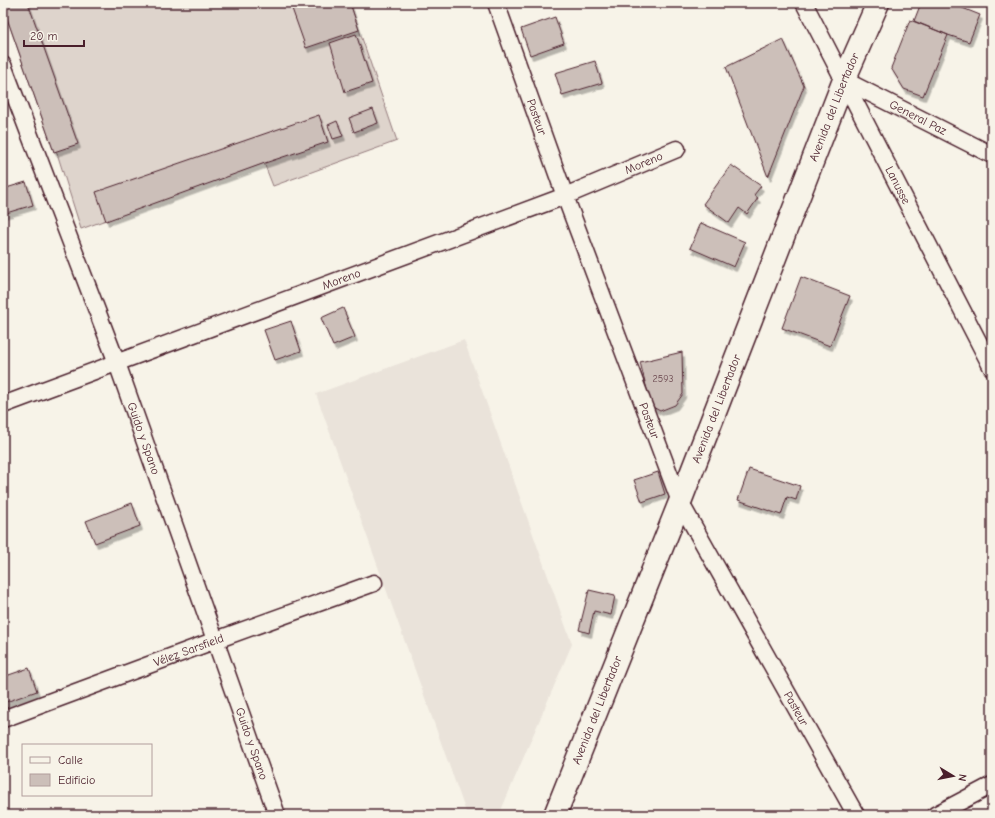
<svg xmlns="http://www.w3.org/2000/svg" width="995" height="818" viewBox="0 0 995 818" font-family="'Comic Neue',sans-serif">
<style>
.built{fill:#eae3da}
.pitch{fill:#ded4cc;stroke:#947a7c}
.building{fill:#ccbfb9;stroke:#4a1f2b;filter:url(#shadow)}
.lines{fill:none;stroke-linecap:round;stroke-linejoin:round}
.minor-casing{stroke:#4a1f2b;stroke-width:19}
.primary-casing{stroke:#4a1f2b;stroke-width:25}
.minor{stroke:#f7f3e8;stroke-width:16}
.primary{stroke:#f7f3e8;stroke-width:22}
.labels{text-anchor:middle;stroke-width:3;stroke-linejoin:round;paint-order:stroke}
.number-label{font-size:10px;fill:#6a474e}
.street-label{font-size:12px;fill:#4a1f2b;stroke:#f7f3e8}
</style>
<defs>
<filter id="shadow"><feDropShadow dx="2.5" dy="4.5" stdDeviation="0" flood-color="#0004"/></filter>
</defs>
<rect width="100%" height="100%" fill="#f7f3e8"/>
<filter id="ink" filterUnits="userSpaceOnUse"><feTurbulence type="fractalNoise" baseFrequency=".025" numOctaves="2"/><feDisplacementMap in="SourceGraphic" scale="8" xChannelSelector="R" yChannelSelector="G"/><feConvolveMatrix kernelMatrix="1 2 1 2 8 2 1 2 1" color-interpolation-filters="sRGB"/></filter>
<g filter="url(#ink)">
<path class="built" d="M 464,340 L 572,644 L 499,815 L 467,815 L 316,394 Z"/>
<path class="pitch" d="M 3,3 L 350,3 L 397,141 L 273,186 L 264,163 L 81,229 L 56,150 L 54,152 L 3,7 Z"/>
<path class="building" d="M 3,3 L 28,3 L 78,144 L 54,152 L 3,7 Z
M 290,3 L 350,3 L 359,30 L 306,48 Z
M 921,3 L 950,3 L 980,15 L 969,42 L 948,35 L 914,21 Z
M 555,17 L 564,43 L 530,55 L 521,29 Z
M 910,20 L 948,35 L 923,96 L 904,89 L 891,68 Z
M 356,34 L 372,83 L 345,92 L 330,43 Z
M 783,39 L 804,86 L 768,177 L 726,67 Z
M 595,61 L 602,83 L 562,95 L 555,73 Z
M 373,109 L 378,123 L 354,132 L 349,118 Z
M 319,115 L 328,142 L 265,163 L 106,221 L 96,192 Z
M 337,121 L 343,136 L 333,139 L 328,125 Z
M 731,165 L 761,186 L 754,195 L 758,198 L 747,214 L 739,208 L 729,223 L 703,204 Z
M 26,182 L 33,205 L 3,214 L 3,189 Z
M 701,223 L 745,242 L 734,267 L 690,248 Z
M 801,277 L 850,296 L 830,346 L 782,328 Z
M 343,308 L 355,337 L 333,346 L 321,318 Z
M 291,321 L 301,351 L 275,360 L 264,330 Z
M 682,352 L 683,394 L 675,405 L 660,411 L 651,406 L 640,362 Z
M 749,469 L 800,486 L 796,500 L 787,497 L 781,515 L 738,500 Z
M 658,472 L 665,494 L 642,502 L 634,480 Z
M 132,503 L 140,526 L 95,543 L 86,521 Z
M 589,590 L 615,596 L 611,615 L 594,611 L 589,633 L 579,630 Z
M 29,668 L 37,691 L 3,703 L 3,677 Z"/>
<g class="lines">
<g class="minor-casing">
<g id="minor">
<path id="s1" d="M 496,3 L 565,196 L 680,502 L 856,815"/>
<path id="s2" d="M 804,3 L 992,368"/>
<path id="s3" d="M 3,65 L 117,363 L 277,815"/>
<path id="s4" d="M 844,80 L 992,155"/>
<path id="s5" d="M 3,405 L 565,196 L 677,149"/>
<path id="s6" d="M 3,719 L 216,640 L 374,583"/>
<path d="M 935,815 L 992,785"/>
</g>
</g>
<g class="primary-casing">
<g id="primary">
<path id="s7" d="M 555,815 L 680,502 L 844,80 L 878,3"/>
</g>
</g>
<use href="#minor" class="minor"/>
<use href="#primary" class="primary"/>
</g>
</g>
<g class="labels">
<g class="number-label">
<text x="663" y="382">2593</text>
</g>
<g class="street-label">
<text dy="4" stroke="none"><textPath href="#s7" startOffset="761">Avenida del Libertador</textPath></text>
<text dy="4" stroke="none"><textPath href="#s1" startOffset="121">Pasteur</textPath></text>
<text dy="4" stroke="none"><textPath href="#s4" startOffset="83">General Paz</textPath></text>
<text dy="4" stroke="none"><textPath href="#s5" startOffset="685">Moreno</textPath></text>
<text dy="4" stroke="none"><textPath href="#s2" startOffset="205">Lanusse</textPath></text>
<text dy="4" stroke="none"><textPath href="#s5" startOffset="361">Moreno</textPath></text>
<text dy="4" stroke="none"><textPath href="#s7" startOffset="437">Avenida del Libertador</textPath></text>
<text dy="4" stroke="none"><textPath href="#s1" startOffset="445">Pasteur</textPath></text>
<text dy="4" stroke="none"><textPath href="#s3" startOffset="399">Guido y Spano</textPath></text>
<text dy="4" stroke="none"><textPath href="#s6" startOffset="198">Vélez Sarsfield</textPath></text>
<text dy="4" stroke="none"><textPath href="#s1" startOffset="769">Pasteur</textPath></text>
<text dy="4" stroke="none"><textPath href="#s7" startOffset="113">Avenida del Libertador</textPath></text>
<text dy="4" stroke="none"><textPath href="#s3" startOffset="723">Guido y Spano</textPath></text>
</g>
</g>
<rect width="995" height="818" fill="none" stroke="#f7f3e8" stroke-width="16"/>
<rect x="8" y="8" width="979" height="802" fill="none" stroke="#4a1f2b" stroke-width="1.5" filter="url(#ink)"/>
<rect x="22" y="744" width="130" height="52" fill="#f7f3e8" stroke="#b29e9c"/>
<rect x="30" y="757" width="20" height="6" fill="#f7f3e8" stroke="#b29e9c"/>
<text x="58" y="764" font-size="12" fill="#4a1f2b">Calle</text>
<rect x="30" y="774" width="20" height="12" fill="#ccbfb9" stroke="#b29e9c"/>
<text x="58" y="784" font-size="12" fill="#4a1f2b">Edificio</text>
<g transform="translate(953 776) rotate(100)" stroke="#f7f3e8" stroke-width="3" paint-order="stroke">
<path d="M0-3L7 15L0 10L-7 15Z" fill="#4a1f2b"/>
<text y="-6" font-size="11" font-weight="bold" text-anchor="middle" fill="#4a1f2b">N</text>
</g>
<path d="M24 40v6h60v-6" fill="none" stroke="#4a1f2b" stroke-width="2"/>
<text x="30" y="40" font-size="12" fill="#4a1f2b" stroke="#f7f3e8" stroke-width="3" paint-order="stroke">20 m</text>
</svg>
